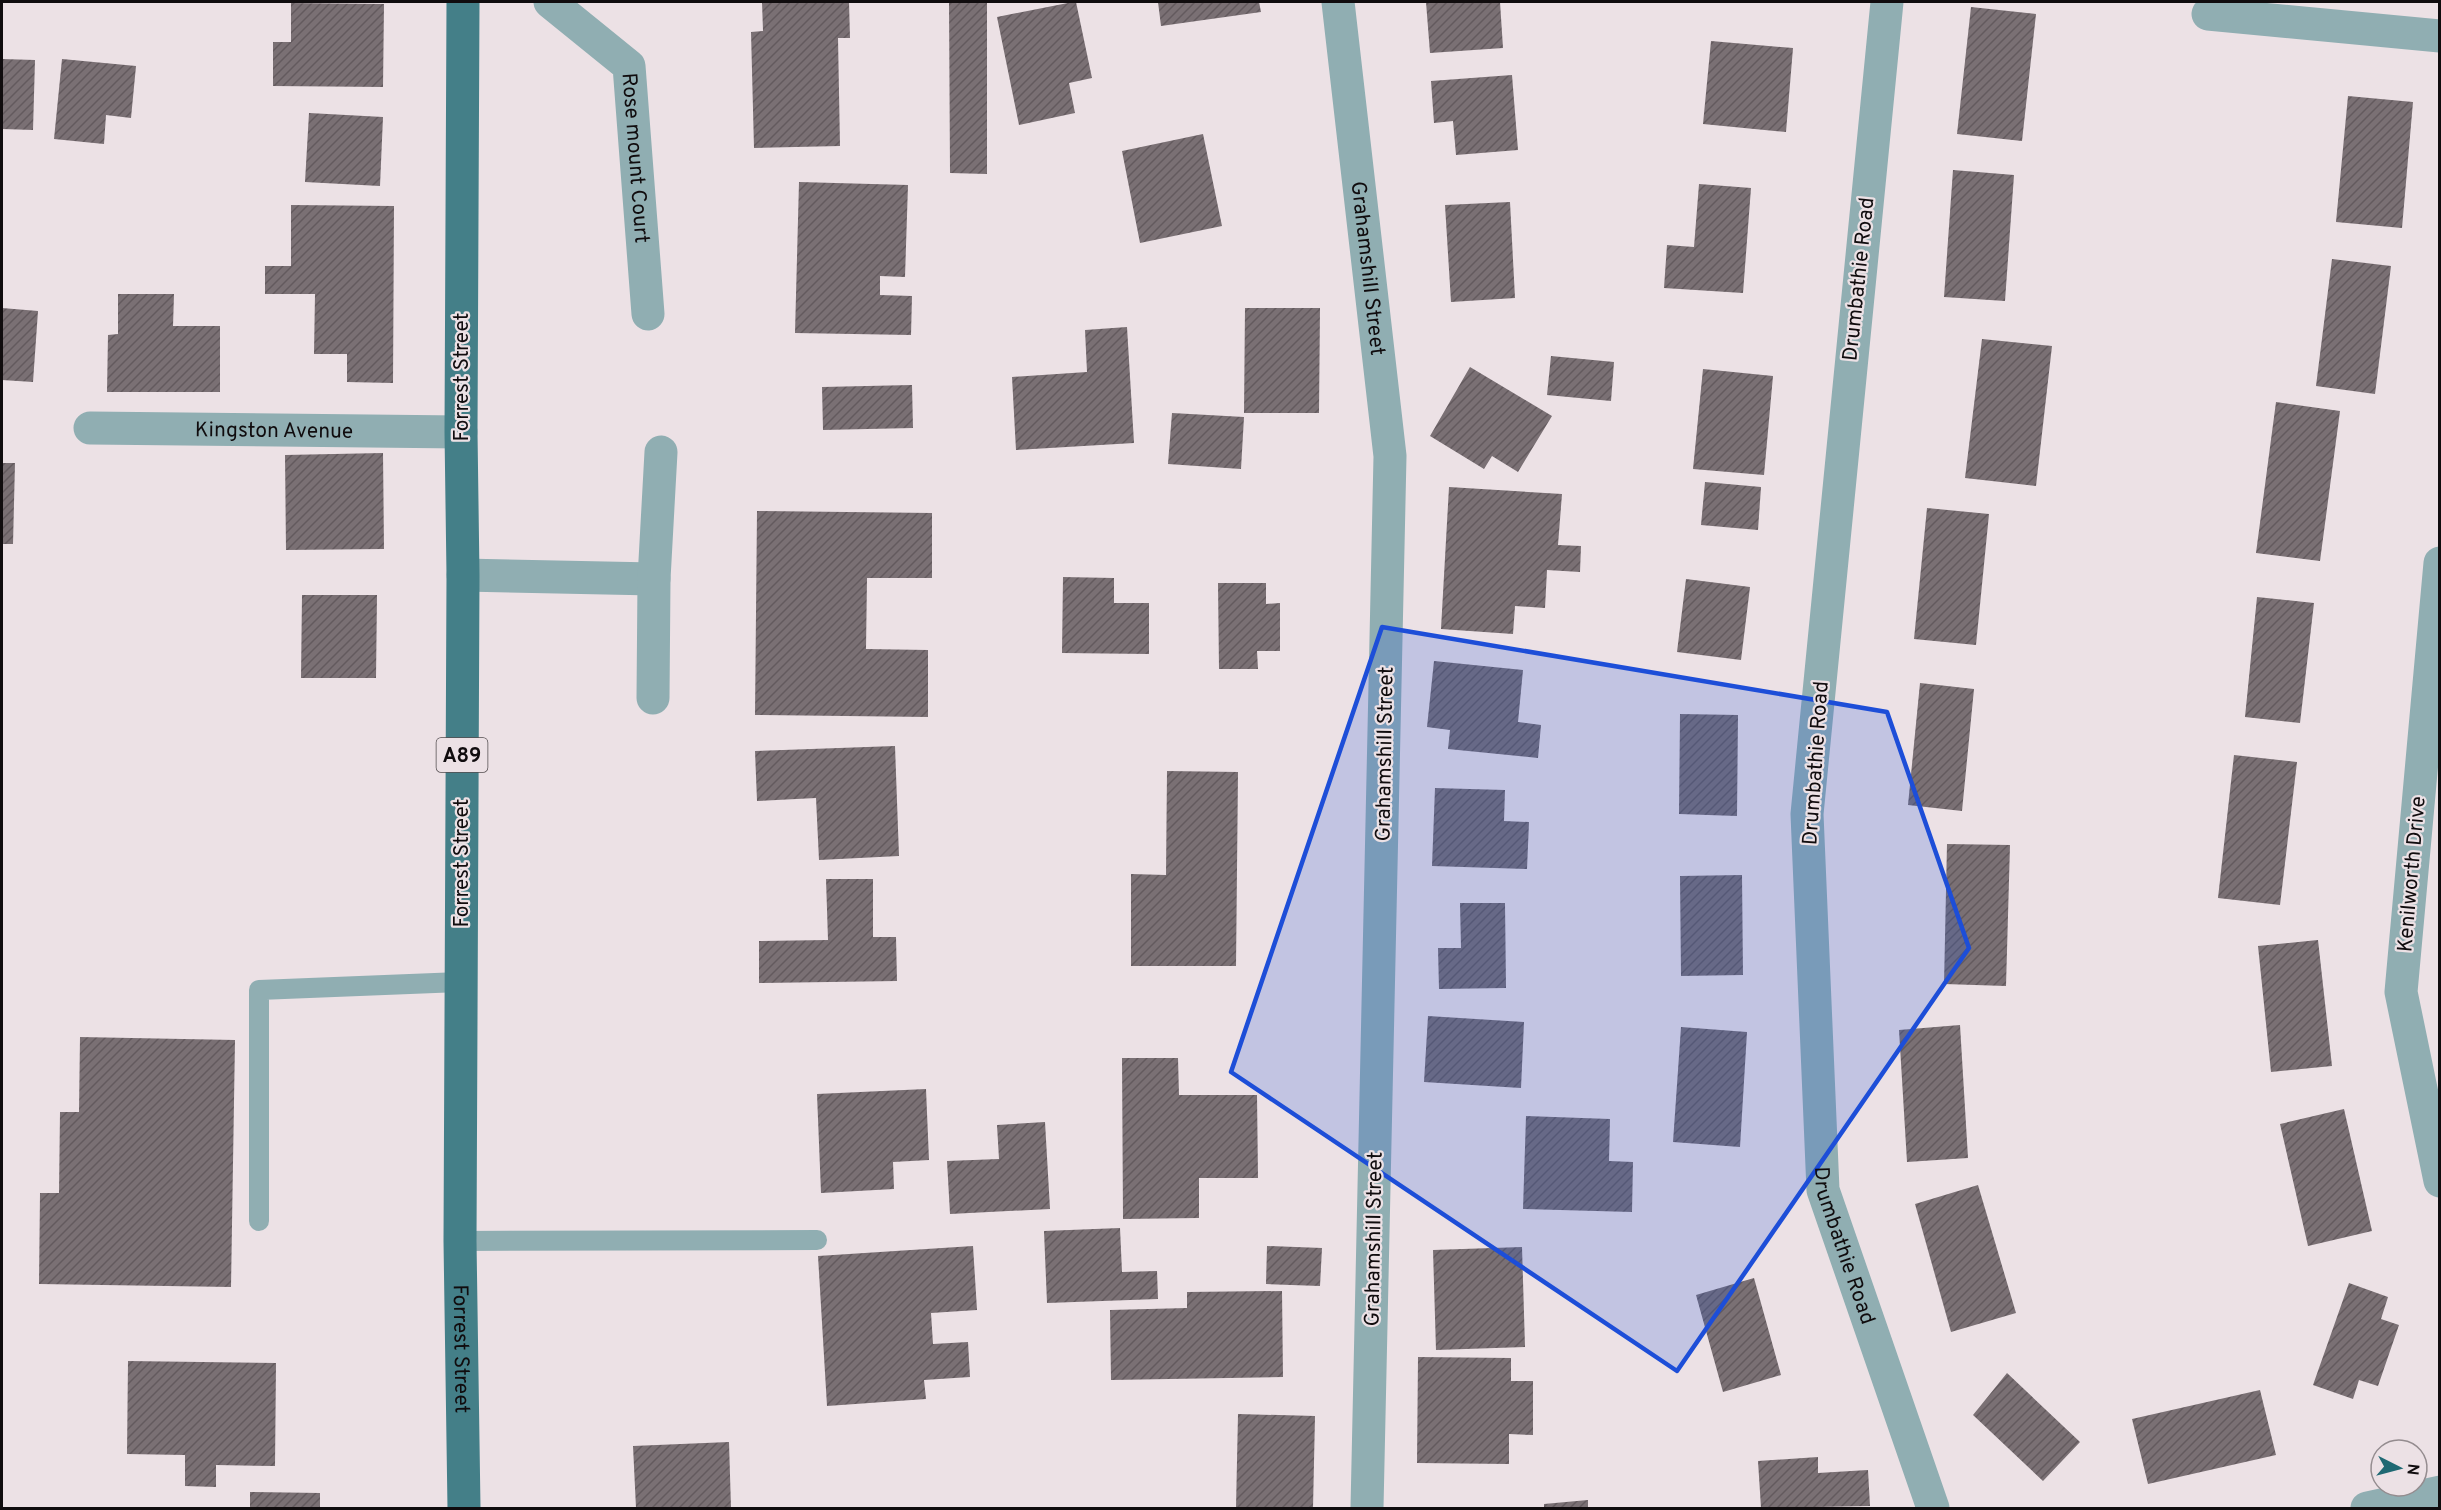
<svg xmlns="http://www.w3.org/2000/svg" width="2441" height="1510" viewBox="0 0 2441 1510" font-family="Overpass,sans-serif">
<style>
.building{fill:url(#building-hatch)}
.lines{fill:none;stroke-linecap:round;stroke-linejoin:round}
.service{stroke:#90aeb2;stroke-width:20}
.minor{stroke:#90aeb2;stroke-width:33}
.primary{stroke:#447f88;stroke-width:33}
.marked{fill:#1d4ed8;fill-opacity:0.2;stroke:#1d4ed8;stroke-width:4.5;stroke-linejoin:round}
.labels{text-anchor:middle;stroke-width:4.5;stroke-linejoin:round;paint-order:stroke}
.shield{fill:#ece1e5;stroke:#524c4e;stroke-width:1.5}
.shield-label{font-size:20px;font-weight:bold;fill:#100c0e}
.street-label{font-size:21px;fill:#100c0e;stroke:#ece1e5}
</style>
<defs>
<pattern id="building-hatch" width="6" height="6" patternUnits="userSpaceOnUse" patternTransform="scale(1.5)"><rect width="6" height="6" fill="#7a7074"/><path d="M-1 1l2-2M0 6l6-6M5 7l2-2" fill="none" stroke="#635a5e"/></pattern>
</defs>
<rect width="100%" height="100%" fill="#ece1e5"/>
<path class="building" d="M 762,2 L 849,2 L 850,38 L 838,38 L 840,146 L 754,148 L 751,32 L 763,31 Z
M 949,2 L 987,2 L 987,174 L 950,173 Z
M 1073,2 L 1076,2 L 1092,78 L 1069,83 L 1075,113 L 1019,125 L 997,17 Z
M 1158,2 L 1259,2 L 1261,12 L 1161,26 Z
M 1426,2 L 1500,2 L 1503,48 L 1430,53 Z
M 291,3 L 384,4 L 383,87 L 273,86 L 273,42 L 291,42 Z
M 1971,7 L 2036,14 L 2022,141 L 1957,134 Z
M 1711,41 L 1793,48 L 1786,132 L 1703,124 Z
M 2,59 L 35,60 L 33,130 L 2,129 Z
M 62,59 L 136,66 L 131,118 L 106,115 L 104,144 L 54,139 Z
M 1512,75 L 1518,150 L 1456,155 L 1453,121 L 1434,123 L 1431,81 Z
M 2348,96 L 2413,102 L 2402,228 L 2336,222 Z
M 309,113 L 383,117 L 380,186 L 305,182 Z
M 1203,134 L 1222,226 L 1140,243 L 1122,151 Z
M 1953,170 L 2014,175 L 2005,301 L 1944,297 Z
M 799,182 L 908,185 L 905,277 L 880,276 L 880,295 L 912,296 L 911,335 L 795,333 Z
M 1699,184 L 1751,188 L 1743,293 L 1664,288 L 1667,245 L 1694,247 Z
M 1510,202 L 1515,298 L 1451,302 L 1445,205 Z
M 291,205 L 394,206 L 393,383 L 347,382 L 347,354 L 314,354 L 315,294 L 265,294 L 265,266 L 291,266 Z
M 2332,259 L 2391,266 L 2375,394 L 2316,386 Z
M 118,294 L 174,294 L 173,326 L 220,326 L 220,392 L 107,392 L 108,335 L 118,334 Z
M 2,308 L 38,311 L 33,382 L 2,380 Z
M 1245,308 L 1320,308 L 1319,413 L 1244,413 Z
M 1127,327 L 1134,443 L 1016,450 L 1012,377 L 1087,372 L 1085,330 Z
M 1982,339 L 2052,346 L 2036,486 L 1965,478 Z
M 1551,356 L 1614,362 L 1611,401 L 1547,395 Z
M 1470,367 L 1552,416 L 1518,472 L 1492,456 L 1484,469 L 1430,436 Z
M 1703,369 L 1773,376 L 1764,475 L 1693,469 Z
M 912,385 L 913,428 L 823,430 L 822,387 Z
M 2276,402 L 2340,411 L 2320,561 L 2256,553 Z
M 1172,413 L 1244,417 L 1241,469 L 1168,464 Z
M 383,453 L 384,549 L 286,550 L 285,455 Z
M 2,463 L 15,463 L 13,544 L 2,544 Z
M 1705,482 L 1761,487 L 1758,530 L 1701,525 Z
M 1449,487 L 1562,494 L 1558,545 L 1581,546 L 1580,572 L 1547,570 L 1545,608 L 1515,606 L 1513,634 L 1441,629 Z
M 1927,508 L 1989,514 L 1976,645 L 1914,639 Z
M 757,511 L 932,513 L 932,578 L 867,578 L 866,649 L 928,650 L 928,717 L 755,715 Z
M 1063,577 L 1114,578 L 1114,603 L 1149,603 L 1149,654 L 1062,653 Z
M 1686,579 L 1750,587 L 1741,660 L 1677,652 Z
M 1218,583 L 1266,583 L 1266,604 L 1280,603 L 1280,651 L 1257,651 L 1258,669 L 1219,669 Z
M 302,595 L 377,595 L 376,678 L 301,678 Z
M 2257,597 L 2314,603 L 2300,723 L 2245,717 Z
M 1434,661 L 1523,670 L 1518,722 L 1541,725 L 1538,758 L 1448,749 L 1450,730 L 1427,727 Z
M 1920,683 L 1974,689 L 1962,811 L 1908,805 Z
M 1680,714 L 1738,715 L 1737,816 L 1679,814 Z
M 895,746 L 899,856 L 819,860 L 816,798 L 757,801 L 755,751 Z
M 2234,755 L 2297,762 L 2280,905 L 2218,898 Z
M 1167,771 L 1238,772 L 1236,966 L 1131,966 L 1131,874 L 1166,875 Z
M 1435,788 L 1505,790 L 1504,821 L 1529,822 L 1527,869 L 1432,866 Z
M 1947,844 L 2010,845 L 2006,986 L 1944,984 Z
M 1742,875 L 1743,975 L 1681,976 L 1680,876 Z
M 826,879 L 873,879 L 873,937 L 896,937 L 897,981 L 759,983 L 759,941 L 828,940 Z
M 1460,903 L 1505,903 L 1506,988 L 1439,989 L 1438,948 L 1461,948 Z
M 2318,940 L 2332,1066 L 2271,1072 L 2258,946 Z
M 1428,1016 L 1524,1022 L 1521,1088 L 1424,1082 Z
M 1960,1025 L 1968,1158 L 1907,1162 L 1899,1030 Z
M 1681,1027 L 1747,1032 L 1740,1147 L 1673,1142 Z
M 80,1037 L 235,1040 L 231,1287 L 39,1284 L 40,1193 L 59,1193 L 60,1112 L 79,1112 Z
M 1122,1058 L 1178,1058 L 1179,1095 L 1257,1095 L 1258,1178 L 1199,1178 L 1199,1218 L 1123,1219 Z
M 926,1089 L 929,1160 L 893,1162 L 894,1189 L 821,1193 L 817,1094 Z
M 2344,1109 L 2372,1231 L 2308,1246 L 2280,1124 Z
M 1526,1116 L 1610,1119 L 1609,1161 L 1633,1162 L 1632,1212 L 1523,1209 Z
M 1045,1122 L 1050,1209 L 950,1214 L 947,1161 L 999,1159 L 997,1125 Z
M 1978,1185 L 2016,1313 L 1951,1332 L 1915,1204 Z
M 1120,1228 L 1122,1272 L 1157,1271 L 1158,1299 L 1047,1303 L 1044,1231 Z
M 973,1246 L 977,1310 L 931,1313 L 933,1344 L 968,1342 L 970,1377 L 924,1380 L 926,1399 L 827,1406 L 818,1256 Z
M 1267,1246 L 1322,1248 L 1320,1286 L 1266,1284 Z
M 1522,1247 L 1525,1347 L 1436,1350 L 1433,1250 Z
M 1754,1278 L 1781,1375 L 1723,1392 L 1696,1295 Z
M 2349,1283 L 2388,1297 L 2381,1319 L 2399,1325 L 2378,1386 L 2359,1380 L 2353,1399 L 2313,1385 Z
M 1282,1291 L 1283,1377 L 1111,1380 L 1110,1310 L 1187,1308 L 1187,1292 Z
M 1418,1357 L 1511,1358 L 1511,1381 L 1533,1381 L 1533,1435 L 1509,1434 L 1509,1464 L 1417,1463 Z
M 128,1361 L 276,1363 L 275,1466 L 216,1465 L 216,1487 L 185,1486 L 185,1455 L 127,1454 Z
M 2007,1373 L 2080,1442 L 2043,1481 L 1973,1415 Z
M 2260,1390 L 2276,1455 L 2148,1484 L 2132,1419 Z
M 1238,1414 L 1315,1416 L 1313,1508 L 1236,1508 Z
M 729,1442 L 731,1508 L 636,1508 L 633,1446 Z
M 1818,1457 L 1818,1473 L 1868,1470 L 1870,1506 L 1761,1508 L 1758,1461 Z
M 250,1492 L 320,1493 L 320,1508 L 250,1508 Z
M 1588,1500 L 1588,1508 L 1544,1508 L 1544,1504 Z"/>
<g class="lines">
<path class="service" d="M 259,1221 L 259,990 L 460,982
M 460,1241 L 817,1240"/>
<g class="minor">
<path id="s1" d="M 550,2 L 629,66 L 648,314"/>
<path id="s2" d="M 1338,2 L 1390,456 L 1367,1508"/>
<path id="s3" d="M 1887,2 L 1807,814 L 1823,1190 L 1933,1508"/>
<path d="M 2208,14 L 2440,36"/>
<path id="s4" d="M 90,428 L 461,432"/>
<path d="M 2440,563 L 2401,992 L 2440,1181"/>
<path d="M 463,575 L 654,579"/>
<path d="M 653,698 L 654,579 L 661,452"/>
<path d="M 2367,1508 L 2440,1492"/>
</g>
<path class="primary" id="s5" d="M 463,2 L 461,432 L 463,575 L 460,1241 L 464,1508"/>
</g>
<path class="marked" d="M 1382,627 L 1887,712 L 1969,948 L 1677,1371 L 1231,1072 Z"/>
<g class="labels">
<rect class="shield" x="436.5" y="738" width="51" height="34" rx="4.5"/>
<g class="shield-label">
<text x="462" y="762">A89</text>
</g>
<g class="street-label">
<text dy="7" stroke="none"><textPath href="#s1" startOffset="194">Rose mount Court</textPath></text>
<text dy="7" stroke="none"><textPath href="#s2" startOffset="268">Grahamshill Street</textPath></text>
<text transform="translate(1858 279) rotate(-84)" y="7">Drumbathie Road</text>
<text transform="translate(461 377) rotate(-90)" y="7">Forrest Street</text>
<text dy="7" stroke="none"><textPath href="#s4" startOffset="184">Kingston Avenue</textPath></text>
<text transform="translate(1384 754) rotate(-89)" y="7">Grahamshill Street</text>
<text transform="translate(1815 763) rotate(-86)" y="7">Drumbathie Road</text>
<text transform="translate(461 863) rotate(-90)" y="7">Forrest Street</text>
<text transform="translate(2411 874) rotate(-85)" y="7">Kenilworth Drive</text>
<text transform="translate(1373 1239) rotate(-89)" y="7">Grahamshill Street</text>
<text dy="7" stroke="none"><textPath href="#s3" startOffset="1251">Drumbathie Road</textPath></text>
<text dy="7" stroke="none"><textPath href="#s5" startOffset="1347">Forrest Street</textPath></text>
</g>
</g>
<rect width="2441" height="1510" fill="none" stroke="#100c0e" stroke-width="6"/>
<g transform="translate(2399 1468) rotate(96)"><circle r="28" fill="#ece1e5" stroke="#948c8f" stroke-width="1.5"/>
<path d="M0-4.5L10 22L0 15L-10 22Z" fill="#1f6973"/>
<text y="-9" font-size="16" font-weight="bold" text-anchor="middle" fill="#100c0e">N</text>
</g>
</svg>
